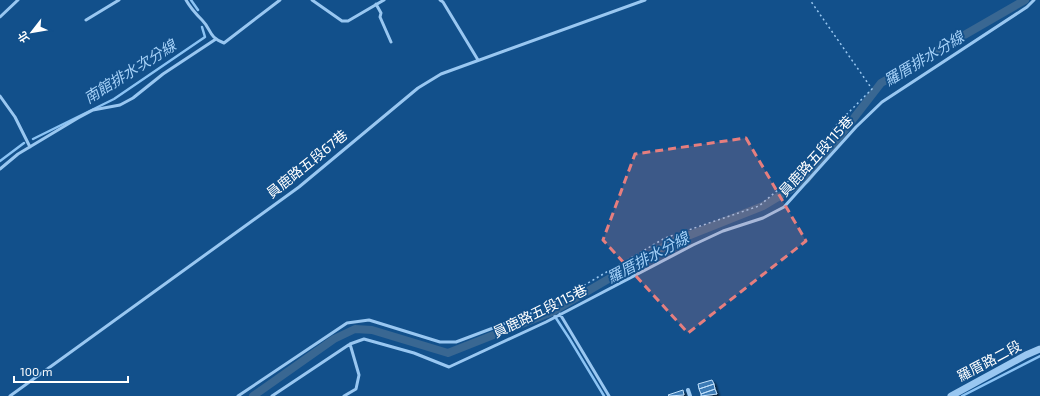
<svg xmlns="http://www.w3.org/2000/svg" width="1040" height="396" viewBox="0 0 1040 396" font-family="'Exo 2','Noto Sans TC',sans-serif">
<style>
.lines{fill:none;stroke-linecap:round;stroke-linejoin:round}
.stream{stroke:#8bc3f4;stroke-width:2.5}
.canal{stroke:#396792;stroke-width:8}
.building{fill:#3a7ab5;stroke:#c0e0fc;filter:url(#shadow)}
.path{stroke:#99c7f1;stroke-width:1.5;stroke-dasharray:2 3;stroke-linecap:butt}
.service{stroke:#99c7f1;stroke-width:3}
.minor{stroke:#99c7f1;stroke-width:4}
.tertiary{stroke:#99c7f1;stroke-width:7}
.marked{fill:#e67e7e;fill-opacity:0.2;stroke:#e67e7e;stroke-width:3;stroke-dasharray:8 5;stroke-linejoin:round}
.labels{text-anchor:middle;stroke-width:3.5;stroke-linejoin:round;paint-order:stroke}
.street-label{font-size:14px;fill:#fff;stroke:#12508b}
.water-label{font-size:15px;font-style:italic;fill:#a5d1f8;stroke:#12508b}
</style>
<defs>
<filter id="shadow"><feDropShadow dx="2.5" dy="2.5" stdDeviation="1" flood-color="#0009"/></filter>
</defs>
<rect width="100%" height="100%" fill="#12508b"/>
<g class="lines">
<path class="stream" d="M 191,0 L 198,10
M 33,139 L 114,99 L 205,37 L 202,27
M 0,161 L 24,143
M 552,312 L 569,338 L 604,396
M 962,396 L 1040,356"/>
<path class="canal" d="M 253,396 L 334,339 L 355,329 L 372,330 L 448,353 L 552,312 L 670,243 L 763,206 L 806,180 L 881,83 L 1025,0"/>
</g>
<path class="building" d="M 712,380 L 714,384 L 699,389 L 698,384 Z
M 714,384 L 715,389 L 701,394 L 699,389 Z
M 715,389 L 717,394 L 701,396 L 701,394 Z
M 683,390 L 684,395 L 669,396 L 668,395 Z"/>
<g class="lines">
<path class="path" d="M 545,308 L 665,238 L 759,206 L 791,179 L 839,122 L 872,89 L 810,0"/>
<path class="service" d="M 186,0 C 191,9 195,13 202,20 C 212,30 208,37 224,43 L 280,0
M 312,0 L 342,21 L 348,21 L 384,0
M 440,0 L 443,2 L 478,60
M 376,4 L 381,13 L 380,17 L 391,42
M 0,17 L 18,0
M 86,20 L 119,0
M 0,96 L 15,117 L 30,147
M 0,169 L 18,154 L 78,118 L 93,110 L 120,105 L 133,98 L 163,74 L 216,39
M 560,314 L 609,396
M 10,396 L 299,187 L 418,88 L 441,74 L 645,0
M 238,396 L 347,323 L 369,320 L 440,342 L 456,342 L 541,310
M 272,396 L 350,344 L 364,339 L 414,353 L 449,367 L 546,322 L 693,245 L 723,231 L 763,218 L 784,207 L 856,127 L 882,102 L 1027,7 L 1034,0
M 344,396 L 356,389 L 359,375 L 350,344"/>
<path class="minor" d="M 688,390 L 690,396"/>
<path class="tertiary" d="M 951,396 L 1026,355 L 1040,349"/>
</g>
<path class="marked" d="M 746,138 L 806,241 L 688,333 L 603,240 L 635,154 Z"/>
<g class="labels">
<g class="street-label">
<text transform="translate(816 156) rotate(-48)" y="5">員鹿路五段115巷</text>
<text transform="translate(307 164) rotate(-39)" y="5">員鹿路五段67巷</text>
<text transform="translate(540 311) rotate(-26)" y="5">員鹿路五段115巷</text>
<text transform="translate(989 361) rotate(-28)" y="5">羅厝路二段</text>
</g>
<g class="water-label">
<text transform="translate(924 59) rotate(-31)" y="5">羅厝排水分線</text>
<text transform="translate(130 72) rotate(-32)" y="5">南館排水次分線</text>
<text transform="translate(648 258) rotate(-28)" y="5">羅厝排水分線</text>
</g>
</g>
<g transform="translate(32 32) rotate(239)" stroke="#12508b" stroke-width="3" paint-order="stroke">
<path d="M0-3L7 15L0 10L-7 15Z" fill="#ffffff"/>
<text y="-6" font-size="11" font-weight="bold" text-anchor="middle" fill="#ffffff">北</text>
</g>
<path d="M14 376v6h114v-6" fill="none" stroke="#ffffff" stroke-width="2"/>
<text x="20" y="376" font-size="12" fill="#ffffff" stroke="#12508b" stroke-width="3" paint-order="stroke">100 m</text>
</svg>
